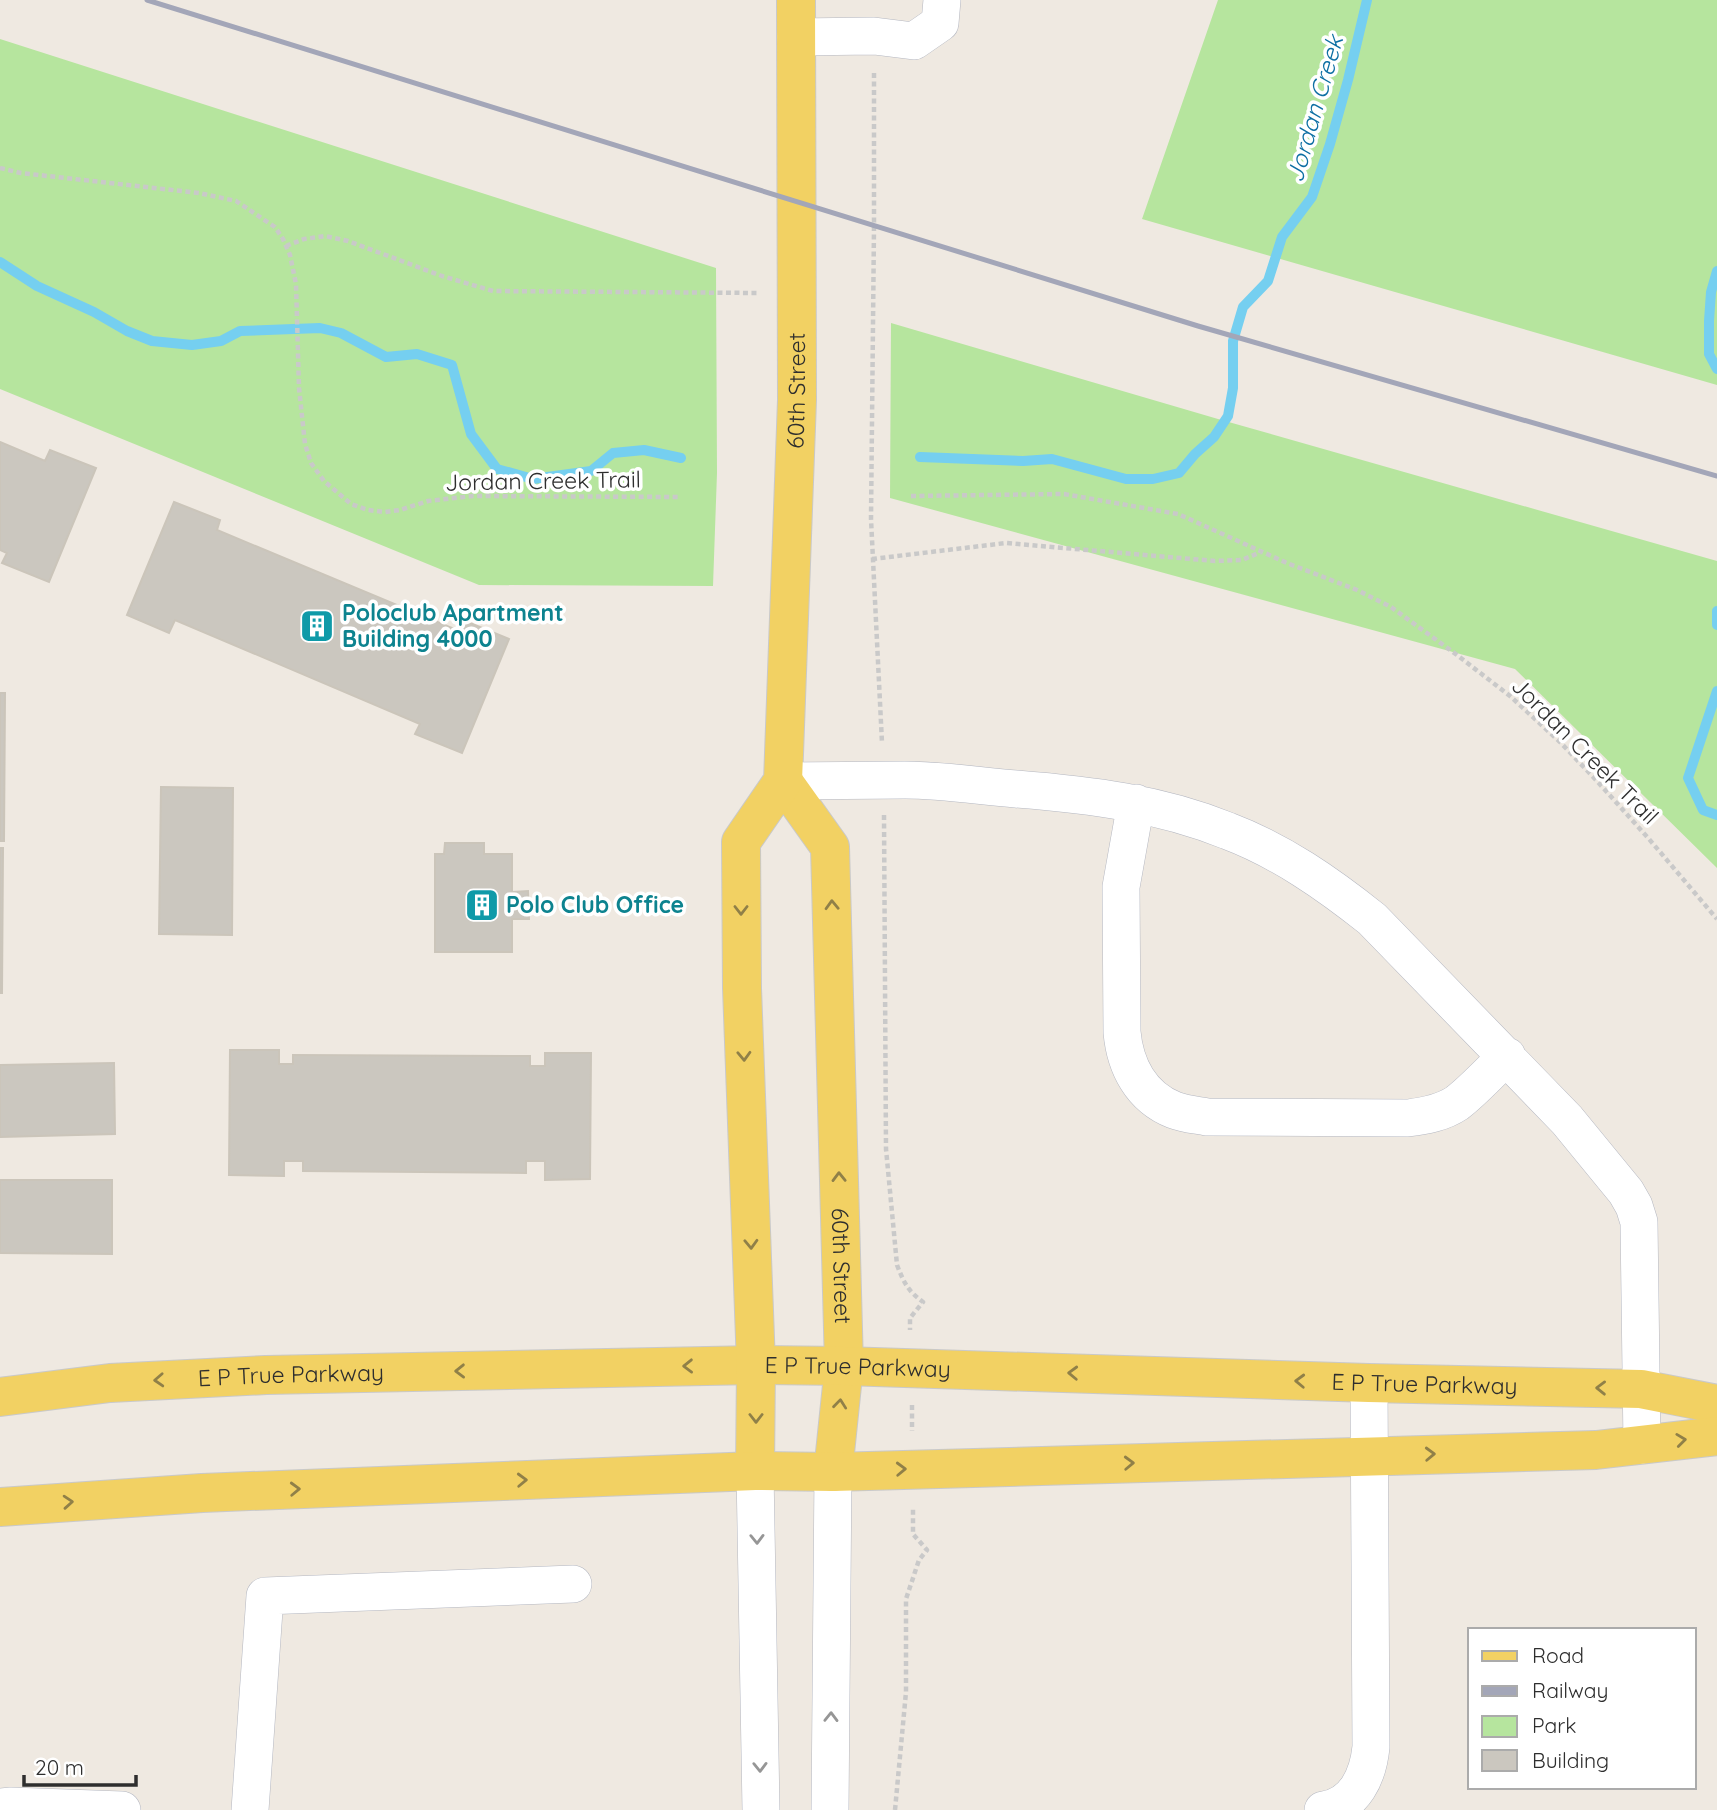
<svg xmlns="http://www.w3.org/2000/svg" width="1717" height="1810" viewBox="0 0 1717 1810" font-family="Quicksand,sans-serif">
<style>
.green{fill:#b6e59e}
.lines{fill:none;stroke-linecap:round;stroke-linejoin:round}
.stream{stroke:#75cff0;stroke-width:10}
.building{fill:#cbc7bf;stroke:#cbc5ba;stroke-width:2}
.minor-casing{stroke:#b4b7c1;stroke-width:38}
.major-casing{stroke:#c9c9c9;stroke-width:40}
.path{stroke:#c9c9c9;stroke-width:4.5;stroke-dasharray:5 3.5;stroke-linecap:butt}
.minor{stroke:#fff;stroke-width:37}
.major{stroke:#f2d163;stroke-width:38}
.rail{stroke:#a3a6b8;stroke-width:5}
.oneway{stroke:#908048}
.oneway2{stroke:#969696}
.labels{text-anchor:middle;stroke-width:7;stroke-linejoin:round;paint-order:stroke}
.street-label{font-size:23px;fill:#2e2e2e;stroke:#fff}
.culture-label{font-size:23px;font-weight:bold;fill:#0d838f;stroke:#fff;text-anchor:start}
.water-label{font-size:24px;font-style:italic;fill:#0d6fa3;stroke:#fff}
</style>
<rect width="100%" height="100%" fill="#efe9e1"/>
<path class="green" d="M 1218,0 L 1717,0 L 1717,385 L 1142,219 Z
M 0,39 L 716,268 L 717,473 L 713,586 L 479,585 L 0,389 Z
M 891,323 L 1218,419 L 1717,561 L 1717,868 L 1515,669 L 890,498 Z"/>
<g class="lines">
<path class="stream" d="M 0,262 L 37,286 L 94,312 L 127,331 L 152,341 L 192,345 L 221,341 L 240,331 L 320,328 L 341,333 L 386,357 L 417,354 L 452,365 L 471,434 L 497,469 L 533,479 L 591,471 L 613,453 L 644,450 L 681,458
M 1717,271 L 1711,292 L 1709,321 L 1709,354 L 1717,369
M 920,457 L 1023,461 L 1052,459 L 1126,479 L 1153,479 L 1179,473 L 1195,454 L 1214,437 L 1228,416 L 1233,388 L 1233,341 L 1243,307 L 1268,281 L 1282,237 L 1312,197 L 1330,144 L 1348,80 L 1367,0
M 1717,611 L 1717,625
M 1717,691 L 1688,778 L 1703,810 L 1717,815"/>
</g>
<path class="building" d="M 0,442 L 45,461 L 50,450 L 96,468 L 49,582 L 2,563 L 7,553 L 0,550 Z
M 174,502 L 220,520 L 217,530 L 459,631 L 463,620 L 509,639 L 462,753 L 415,734 L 420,724 L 175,620 L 169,633 L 127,615 Z
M 0,693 L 5,693 L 4,841 L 0,841 Z
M 161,787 L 233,788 L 232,935 L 159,934 Z
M 445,843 L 484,843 L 484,854 L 512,854 L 512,892 L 528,891 L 529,919 L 512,919 L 512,952 L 435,952 L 435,854 L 444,854 Z
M 0,848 L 3,848 L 2,993 L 0,993 Z
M 230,1050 L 279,1050 L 279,1064 L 293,1064 L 293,1055 L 530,1056 L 530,1066 L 545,1066 L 545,1053 L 591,1053 L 590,1179 L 545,1180 L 545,1161 L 526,1161 L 526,1173 L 303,1171 L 303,1161 L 284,1161 L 284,1176 L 229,1175 Z
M 114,1063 L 115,1134 L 0,1137 L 0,1065 Z
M 0,1180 L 112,1180 L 112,1254 L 0,1253 Z"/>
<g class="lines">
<g class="minor-casing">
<path id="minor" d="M 796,37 L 874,36 L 914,41 L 940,23 L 942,0
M 783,781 C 824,781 864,780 905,780 C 942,780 979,786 1016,789 C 1090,795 1159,803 1228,831 C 1281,851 1328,884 1372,919 L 1567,1120 L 1626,1192 L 1634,1206 L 1639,1222 L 1642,1445
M 1136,803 L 1121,887 L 1122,1032 C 1125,1066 1141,1097 1174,1110 C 1184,1114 1196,1115 1207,1117 L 1408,1118 C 1425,1116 1442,1113 1457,1103 C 1473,1091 1491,1071 1507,1056
M 755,1471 L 761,1810
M 0,1807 L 11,1806 L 122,1810
M 250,1810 L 265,1596 L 573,1584
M 830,1810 L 833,1472
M 1323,1810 C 1355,1806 1368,1776 1371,1747 L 1369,1383"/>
</g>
<g class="major-casing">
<g id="major">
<path id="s1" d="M 783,781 L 830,847 L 844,1366 L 833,1472"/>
<path id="s2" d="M 0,1397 L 110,1383 L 266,1375 L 756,1365 L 844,1366 L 1369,1383 L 1641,1389 L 1717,1404"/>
<path id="s3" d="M 755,1471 L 756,1365 L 742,988 L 741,842 L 783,781 L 797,400 L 796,0"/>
<path d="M 0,1507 L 202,1493 L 755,1471 L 833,1472 L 1596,1450 L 1717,1436"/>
</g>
</g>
<path class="path" d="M 874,73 L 874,227 L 871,519 L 882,743
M 0,168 L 21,173 L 199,193 L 236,201 L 275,227 L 283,239 L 290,255 L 296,284 L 299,388 L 305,444 L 311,463 L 324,481 L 351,504 L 368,510 L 385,512 L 400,510 L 428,501 L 473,496 L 681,497
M 286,246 L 304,239 L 325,236 L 348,241 L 442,276 L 493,291 L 758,293
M 911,496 L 1064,494 L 1178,514 L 1287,563 L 1357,590 L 1391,607 L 1457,655 L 1510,696 L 1560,742 L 1597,781 L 1649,839 L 1717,919
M 872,559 L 1006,543 L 1215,561 L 1242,560 L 1261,552
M 884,815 L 886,1149 L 897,1265 C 904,1283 908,1291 923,1302 L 910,1318 L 910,1330
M 912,1405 L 912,1431
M 895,1810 L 906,1692 L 906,1599 L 919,1560 L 927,1550 L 913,1534 L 913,1507"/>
<use href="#minor" class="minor"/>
<use href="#major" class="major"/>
<path class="rail" d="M 147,0 L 1198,326 L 1717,476"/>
</g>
<defs><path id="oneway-chevron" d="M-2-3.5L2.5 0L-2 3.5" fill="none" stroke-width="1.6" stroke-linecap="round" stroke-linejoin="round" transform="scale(1.75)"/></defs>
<g class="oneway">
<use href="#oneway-chevron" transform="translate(832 905) rotate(-92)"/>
<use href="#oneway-chevron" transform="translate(741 910) rotate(90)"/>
<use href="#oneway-chevron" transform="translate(744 1056) rotate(88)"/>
<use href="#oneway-chevron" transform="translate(839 1177) rotate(-91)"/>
<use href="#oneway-chevron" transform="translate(751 1244) rotate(88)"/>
<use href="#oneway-chevron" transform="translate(688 1366) rotate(179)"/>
<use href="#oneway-chevron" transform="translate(460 1371) rotate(179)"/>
<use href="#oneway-chevron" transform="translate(1073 1373) rotate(-178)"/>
<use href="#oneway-chevron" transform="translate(159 1380) rotate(177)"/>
<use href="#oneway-chevron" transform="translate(1300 1381) rotate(-178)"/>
<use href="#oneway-chevron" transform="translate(1601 1388) rotate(-179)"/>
<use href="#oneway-chevron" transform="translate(840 1404) rotate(-84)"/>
<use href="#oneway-chevron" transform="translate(756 1418) rotate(90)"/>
<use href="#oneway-chevron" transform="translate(1681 1440) rotate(-7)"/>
<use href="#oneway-chevron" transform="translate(1430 1454) rotate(-2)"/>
<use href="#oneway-chevron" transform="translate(1129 1463) rotate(-2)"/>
<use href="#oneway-chevron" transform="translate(901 1469) rotate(-2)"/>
<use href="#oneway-chevron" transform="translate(522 1480) rotate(-2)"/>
<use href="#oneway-chevron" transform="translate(295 1489) rotate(-2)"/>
<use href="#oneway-chevron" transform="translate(68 1502) rotate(-4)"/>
</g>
<g class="oneway2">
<use href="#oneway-chevron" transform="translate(757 1539) rotate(89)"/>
<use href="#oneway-chevron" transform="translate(831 1717) rotate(-89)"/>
<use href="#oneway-chevron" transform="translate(760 1767) rotate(89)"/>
</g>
<defs>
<g id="building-square" transform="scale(1.75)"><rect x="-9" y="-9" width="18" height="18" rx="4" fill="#0f9aa8" stroke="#fff"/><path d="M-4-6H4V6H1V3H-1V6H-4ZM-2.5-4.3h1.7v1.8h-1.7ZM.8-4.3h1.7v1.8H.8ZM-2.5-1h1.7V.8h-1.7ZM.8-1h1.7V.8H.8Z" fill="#fff"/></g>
</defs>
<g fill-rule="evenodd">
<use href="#building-square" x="317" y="626"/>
<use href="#building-square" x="482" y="905"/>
</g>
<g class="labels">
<g class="street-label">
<text dy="8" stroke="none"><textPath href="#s3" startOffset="1094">60th Street</textPath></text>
<text transform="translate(543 481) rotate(-1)" y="8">Jordan Creek Trail</text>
<text transform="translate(1585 751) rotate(45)" y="8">Jordan Creek Trail</text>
<text dy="8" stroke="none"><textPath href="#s1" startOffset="500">60th Street</textPath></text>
<text dy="8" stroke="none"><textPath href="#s2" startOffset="859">E P True Parkway</textPath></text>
<text dy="8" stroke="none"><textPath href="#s2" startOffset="292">E P True Parkway</textPath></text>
<text dy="8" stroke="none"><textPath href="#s2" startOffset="1426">E P True Parkway</textPath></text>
</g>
<g class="culture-label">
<text x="342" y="621">Poloclub Apartment<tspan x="342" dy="26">Building 4000</tspan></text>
<text x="506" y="913">Polo Club Office</text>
</g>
<g class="water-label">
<text transform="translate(1315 109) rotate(-74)" y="8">Jordan Creek</text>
</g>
</g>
<rect x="1468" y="1628" width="228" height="161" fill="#ffffff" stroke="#ababab" stroke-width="2"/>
<rect x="1482" y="1651" width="35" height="10" fill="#f2d163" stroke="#ababab" stroke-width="2"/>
<text x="1532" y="1663" font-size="21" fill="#2e2e2e">Road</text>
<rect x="1482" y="1686" width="35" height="10" fill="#a3a6b8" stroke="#ababab" stroke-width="2"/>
<text x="1532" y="1698" font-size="21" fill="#2e2e2e">Railway</text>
<rect x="1482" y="1716" width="35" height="21" fill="#b6e59e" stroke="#ababab" stroke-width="2"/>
<text x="1532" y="1733" font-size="21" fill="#2e2e2e">Park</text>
<rect x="1482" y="1750" width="35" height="21" fill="#cbc7bf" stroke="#ababab" stroke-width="2"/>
<text x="1532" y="1768" font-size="21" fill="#2e2e2e">Building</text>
<path d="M24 1775v10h112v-10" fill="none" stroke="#2e2e2e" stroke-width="3.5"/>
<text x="35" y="1775" font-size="21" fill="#2e2e2e" stroke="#ffffff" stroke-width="5" paint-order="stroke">20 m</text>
</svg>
